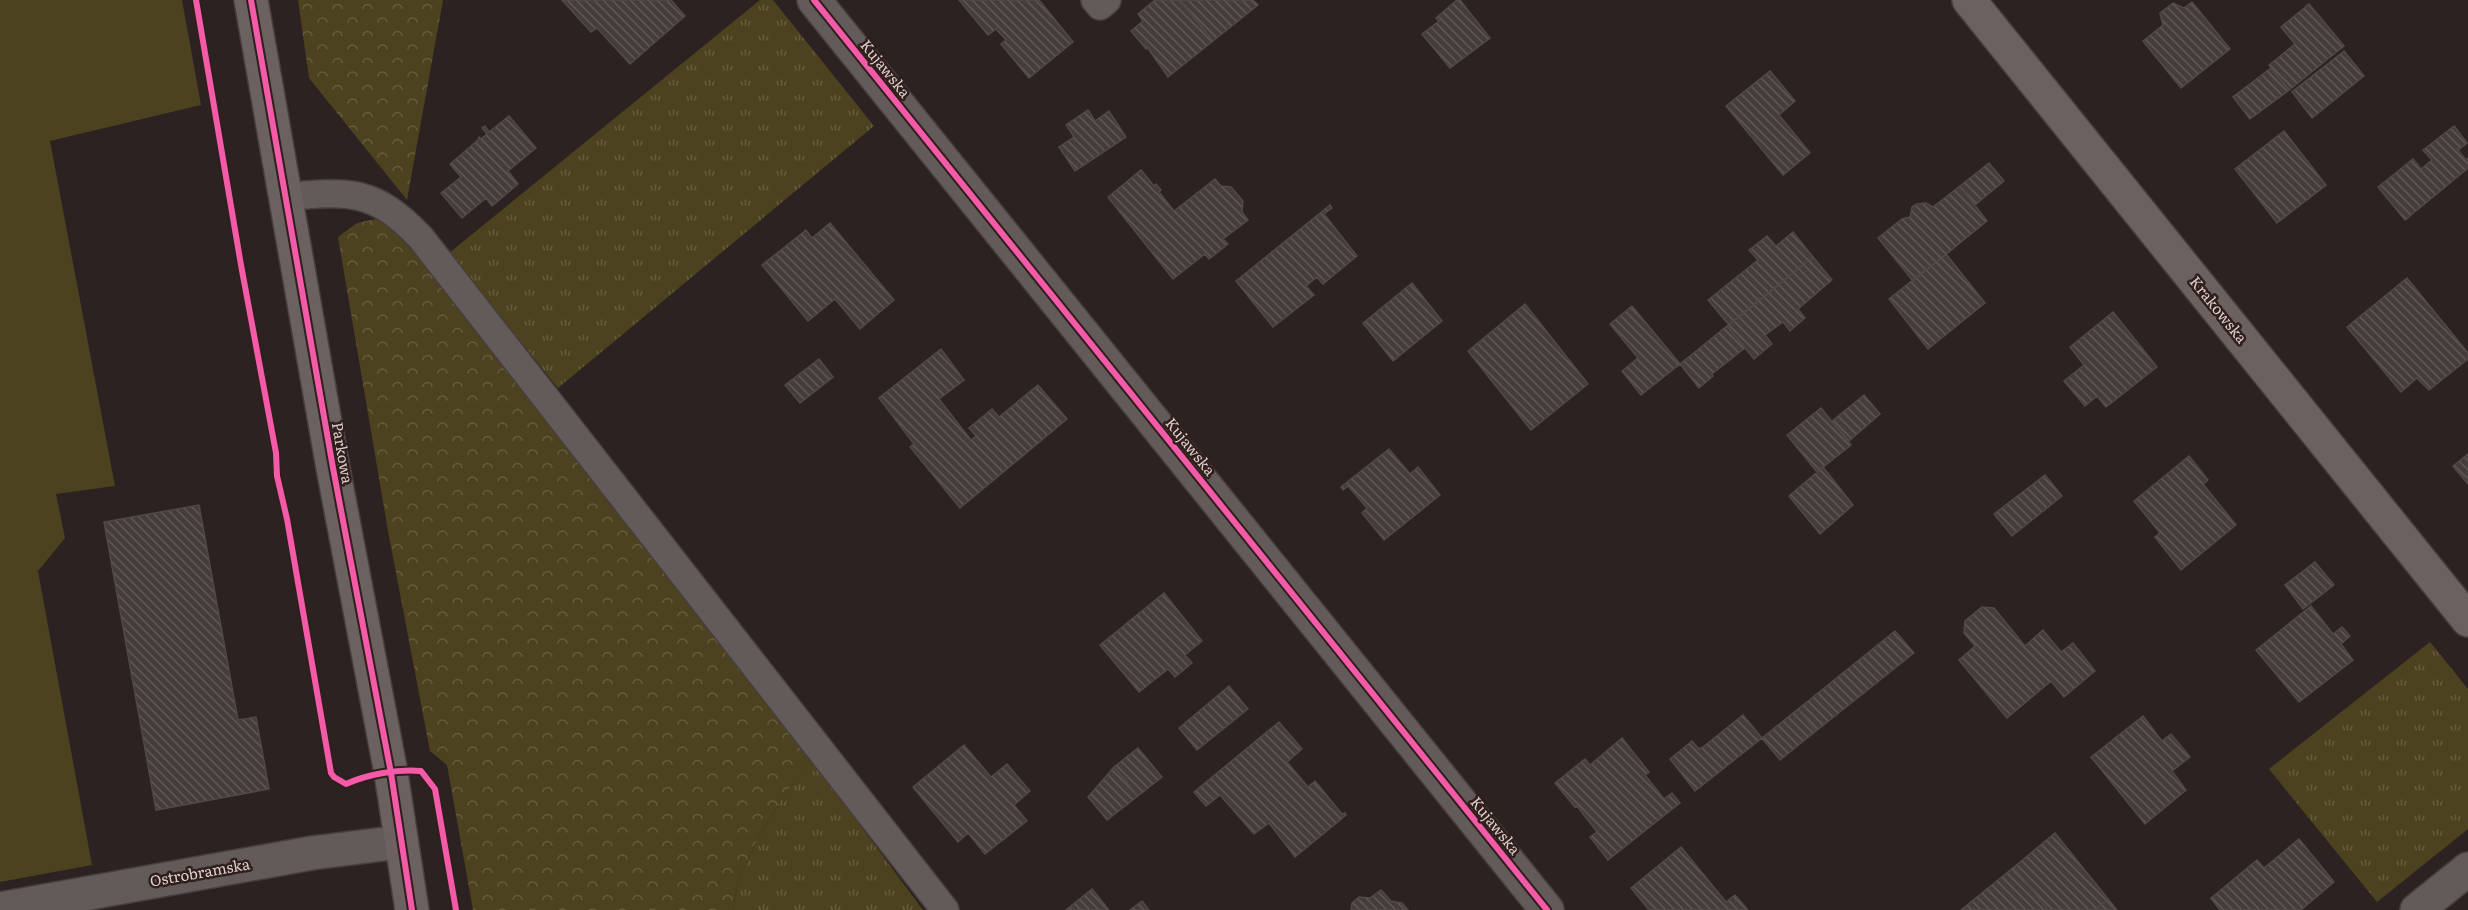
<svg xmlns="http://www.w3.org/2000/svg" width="2468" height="910" viewBox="0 0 2468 910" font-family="Literata,serif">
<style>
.grass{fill:url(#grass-tufts)}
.forest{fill:url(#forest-crowns)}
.garden{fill:#4d421f}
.building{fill:url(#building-back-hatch);stroke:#504946;stroke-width:1.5}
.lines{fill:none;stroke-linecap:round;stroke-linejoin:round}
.lane-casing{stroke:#473f3e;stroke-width:30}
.street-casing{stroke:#473f3e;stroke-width:36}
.secondary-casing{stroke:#473f3e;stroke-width:36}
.lane{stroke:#625b59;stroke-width:27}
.street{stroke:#625b59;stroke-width:33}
.secondary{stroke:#6b6161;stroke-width:33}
.cycleway-casing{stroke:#301f1c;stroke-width:10}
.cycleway{stroke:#f35aa7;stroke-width:6}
.labels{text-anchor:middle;stroke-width:5;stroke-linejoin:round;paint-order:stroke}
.street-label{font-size:15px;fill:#dcd0ce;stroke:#301f1c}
</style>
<defs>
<pattern id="grass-tufts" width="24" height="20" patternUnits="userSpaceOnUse" patternTransform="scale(1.5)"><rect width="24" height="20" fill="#4d421f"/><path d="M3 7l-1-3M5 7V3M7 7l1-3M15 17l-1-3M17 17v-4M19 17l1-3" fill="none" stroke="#665c3e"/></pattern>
<pattern id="forest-crowns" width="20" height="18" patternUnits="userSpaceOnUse" patternTransform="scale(1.5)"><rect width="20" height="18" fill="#4d421f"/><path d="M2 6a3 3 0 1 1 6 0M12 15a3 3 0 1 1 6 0" fill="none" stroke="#665c3e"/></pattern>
<pattern id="building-back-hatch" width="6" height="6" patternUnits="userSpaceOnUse" patternTransform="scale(1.5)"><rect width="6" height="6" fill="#443d3a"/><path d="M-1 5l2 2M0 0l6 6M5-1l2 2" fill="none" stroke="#5e5855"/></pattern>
</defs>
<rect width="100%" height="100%" fill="#2b2221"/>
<path class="grass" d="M 760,0 L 773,0 L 874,126 L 558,388 L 449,253 Z
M 2430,642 L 2468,689 L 2468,829 L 2377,902 L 2269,769 Z
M 811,759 L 923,910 L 733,910 L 738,881 L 756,842 L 780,801 Z"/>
<path class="forest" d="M 298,0 L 443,0 L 407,200 L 309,78 Z
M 380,218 L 390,222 L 811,759 L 780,801 L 756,842 L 738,881 L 733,910 L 473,910 L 447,765 L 430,751 L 388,531 L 338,237 L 357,223 Z"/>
<path class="garden" d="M 0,0 L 182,0 L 201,105 L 50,141 L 115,486 L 56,494 L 65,538 L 38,571 L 92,865 L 0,882 Z"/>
<path class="building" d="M 562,0 L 671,0 L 685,16 L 630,64 L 597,28 L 591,32 Z
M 959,0 L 1039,0 L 1073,42 L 1029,78 L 1001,44 L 1006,40 L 996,29 L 988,35 Z
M 1155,0 L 1180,0 L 1213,41 L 1168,77 L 1147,47 L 1146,49 L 1131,31 L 1143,21 L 1138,14 Z
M 1180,0 L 1253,0 L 1258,5 L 1213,41 Z
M 1457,0 L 1460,0 L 1490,38 L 1450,68 L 1422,34 L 1439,21 L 1436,18 Z
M 2192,2 L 2230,49 L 2181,88 L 2143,41 L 2163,25 L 2160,13 L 2173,3 L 2184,8 Z
M 2309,4 L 2344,46 L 2289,90 L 2269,65 L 2295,44 L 2281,27 Z
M 2344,51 L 2364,76 L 2312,118 L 2292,92 Z
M 2271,68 L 2289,90 L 2250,119 L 2233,97 Z
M 1770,71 L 1795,101 L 1779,115 L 1810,153 L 1783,175 L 1726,106 Z
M 1088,110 L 1095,121 L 1109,111 L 1126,137 L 1075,171 L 1059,147 L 1074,137 L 1066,125 Z
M 509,116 L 536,148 L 508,171 L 518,184 L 492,206 L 486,198 L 462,218 L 441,193 L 461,177 L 450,164 L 478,140 L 479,137 L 481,139 L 487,134 L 482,128 L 485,126 L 489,132 Z
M 2454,126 L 2467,143 L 2458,150 L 2466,160 L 2468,158 L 2468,168 L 2405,220 L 2378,187 L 2413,159 L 2421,169 L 2432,160 L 2423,150 Z
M 2284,131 L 2326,185 L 2277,223 L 2235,169 Z
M 1989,163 L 2004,181 L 1975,205 L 1960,186 Z
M 1141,170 L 1154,186 L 1156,184 L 1161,190 L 1159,192 L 1174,211 L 1215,179 L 1221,186 L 1231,187 L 1243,201 L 1242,212 L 1248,220 L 1223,239 L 1228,244 L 1209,259 L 1205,254 L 1173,279 L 1108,197 Z
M 1960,186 L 1987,221 L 1913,281 L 1878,238 L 1902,219 L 1910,217 L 1912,207 L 1917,204 L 1926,203 L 1933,207 Z
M 1330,205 L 1332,208 L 1324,214 L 1357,256 L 1323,284 L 1317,277 L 1306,286 L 1314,295 L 1273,327 L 1236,281 Z
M 830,223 L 894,300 L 860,329 L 835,299 L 808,321 L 762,265 L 806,230 L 812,238 Z
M 1793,232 L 1813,257 L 1729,325 L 1708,300 L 1758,260 L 1749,250 L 1767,236 L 1776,246 Z
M 1946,254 L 1985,303 L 1928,349 L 1889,299 Z
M 1813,257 L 1832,280 L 1798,309 L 1805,318 L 1790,331 L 1783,322 L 1765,335 L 1772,344 L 1754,359 L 1727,326 Z
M 2407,278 L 2468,353 L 2468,359 L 2429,390 L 2417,378 L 2401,392 L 2347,327 Z
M 1412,283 L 1442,321 L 1393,361 L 1363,323 Z
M 1525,304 L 1588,384 L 1531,430 L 1468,351 Z
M 1632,306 L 1680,364 L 1641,395 L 1622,371 L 1638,358 L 1610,324 Z
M 2113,312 L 2157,367 L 2106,407 L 2097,396 L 2085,406 L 2064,381 L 2084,365 L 2070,347 Z
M 1727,326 L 1745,348 L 1712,374 L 1713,376 L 1699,388 L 1680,364 Z
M 941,349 L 964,380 L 939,399 L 971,440 L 976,436 L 969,428 L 992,409 L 999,417 L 1038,385 L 1067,419 L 960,508 L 910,447 L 914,444 L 879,398 Z
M 819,359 L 833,377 L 800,403 L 785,385 Z
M 1864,395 L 1880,414 L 1849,441 L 1832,421 Z
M 1821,408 L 1851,445 L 1817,472 L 1787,435 Z
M 1389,449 L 1410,474 L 1418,467 L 1440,495 L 1384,540 L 1362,513 L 1367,508 L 1348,486 L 1343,490 L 1341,487 Z
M 2468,454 L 2468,484 L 2453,466 Z
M 2189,456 L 2208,480 L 2203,484 L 2236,525 L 2181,570 L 2155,537 L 2160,533 L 2134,501 Z
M 1823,467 L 1853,505 L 1820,534 L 1789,496 Z
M 2045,475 L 2062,496 L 2012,536 L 1994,514 Z
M 199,505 L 238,720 L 256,717 L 269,789 L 156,810 L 104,522 Z
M 2315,562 L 2334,585 L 2303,609 L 2285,585 Z
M 1164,593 L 1202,641 L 1185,655 L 1192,663 L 1175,677 L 1168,669 L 1139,692 L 1100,645 Z
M 2311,606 L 2333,634 L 2342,627 L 2350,636 L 2341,644 L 2353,660 L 2299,702 L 2256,650 Z
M 1982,607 L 1994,608 L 2025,646 L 2043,630 L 2061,652 L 2073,643 L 2095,671 L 2064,697 L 2051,681 L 2007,718 L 1959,660 L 1975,646 L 1964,633 L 1965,621 Z
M 1895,631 L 1914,653 L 1816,731 L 1798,709 Z
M 1229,686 L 1248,709 L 1197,750 L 1179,728 Z
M 1798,709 L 1816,731 L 1780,760 L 1762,738 Z
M 1743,715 L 1762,738 L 1695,791 L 1670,759 L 1692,741 L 1699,749 L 1703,747 Z
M 2143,716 L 2162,741 L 2171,734 L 2190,757 L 2172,771 L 2186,790 L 2145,824 L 2091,757 Z
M 1279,722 L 1302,749 L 1287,762 L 1308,787 L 1315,781 L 1342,814 L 1345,813 L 1346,815 L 1295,857 L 1269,823 L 1254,834 L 1220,795 L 1206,806 L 1194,792 Z
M 1622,738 L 1649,772 L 1645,775 L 1664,799 L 1672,793 L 1680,803 L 1608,860 L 1590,837 L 1597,832 L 1577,806 L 1575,807 L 1555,783 L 1585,759 L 1590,765 Z
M 964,745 L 991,777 L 1007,764 L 1030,791 L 1014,805 L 1027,821 L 985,854 L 968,833 L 958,842 L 913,787 Z
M 1138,748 L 1162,777 L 1138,796 L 1114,767 Z
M 1114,767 L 1138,796 L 1107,820 L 1088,797 Z
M 2055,833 L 2108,899 L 2095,910 L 2048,910 L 2014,867 Z
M 2299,839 L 2334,882 L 2301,910 L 2220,910 L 2211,898 L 2257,860 L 2264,868 Z
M 1681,847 L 1726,902 L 1735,895 L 1748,910 L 1649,910 L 1631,888 Z
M 2014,867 L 2048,910 L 1961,910 Z
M 1092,889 L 1109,910 L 1066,910 Z
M 1381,890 L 1391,901 L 1402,903 L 1408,910 L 1351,910 L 1352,903 L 1359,897 L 1370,898 Z
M 2108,899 L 2117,910 L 2095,910 Z
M 1142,901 L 1149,910 L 1130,910 Z"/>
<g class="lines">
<g class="lane-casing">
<path id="lane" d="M 1095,0 L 1100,6 L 1107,0
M 284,197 C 348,191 374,188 421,238 L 945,910"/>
</g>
<g class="street-casing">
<path id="street" d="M 814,0 L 1547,910
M 0,909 L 312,853 L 400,842
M 2417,910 L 2468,869"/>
</g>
<g class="secondary-casing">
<path id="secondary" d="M 251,0 L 333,468 L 391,773 L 412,910
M 1969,0 L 2468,620"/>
</g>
<use href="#lane" class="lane"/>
<use href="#street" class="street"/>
<use href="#secondary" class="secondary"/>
<g class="cycleway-casing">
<path id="cycleway" d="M 196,0 L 241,265 L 276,453 L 277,476 L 287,519 L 331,773 L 334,777 L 346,784 C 368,774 398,769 421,771 L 435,789 L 456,910
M 251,0 L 333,468 L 391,773 L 412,910
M 814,0 L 1547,910"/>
</g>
<use href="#cycleway" class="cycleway"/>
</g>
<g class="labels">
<g class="street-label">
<text transform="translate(885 69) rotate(51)" y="5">Kujawska</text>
<text transform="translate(2218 310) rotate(51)" y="5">Krakowska</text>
<text transform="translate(1190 447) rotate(51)" y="5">Kujawska</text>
<text transform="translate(342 453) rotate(80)" y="5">Parkowa</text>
<text transform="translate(1495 826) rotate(51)" y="5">Kujawska</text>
<text transform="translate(200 873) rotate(-10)" y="5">Ostrobramska</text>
</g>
</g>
</svg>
